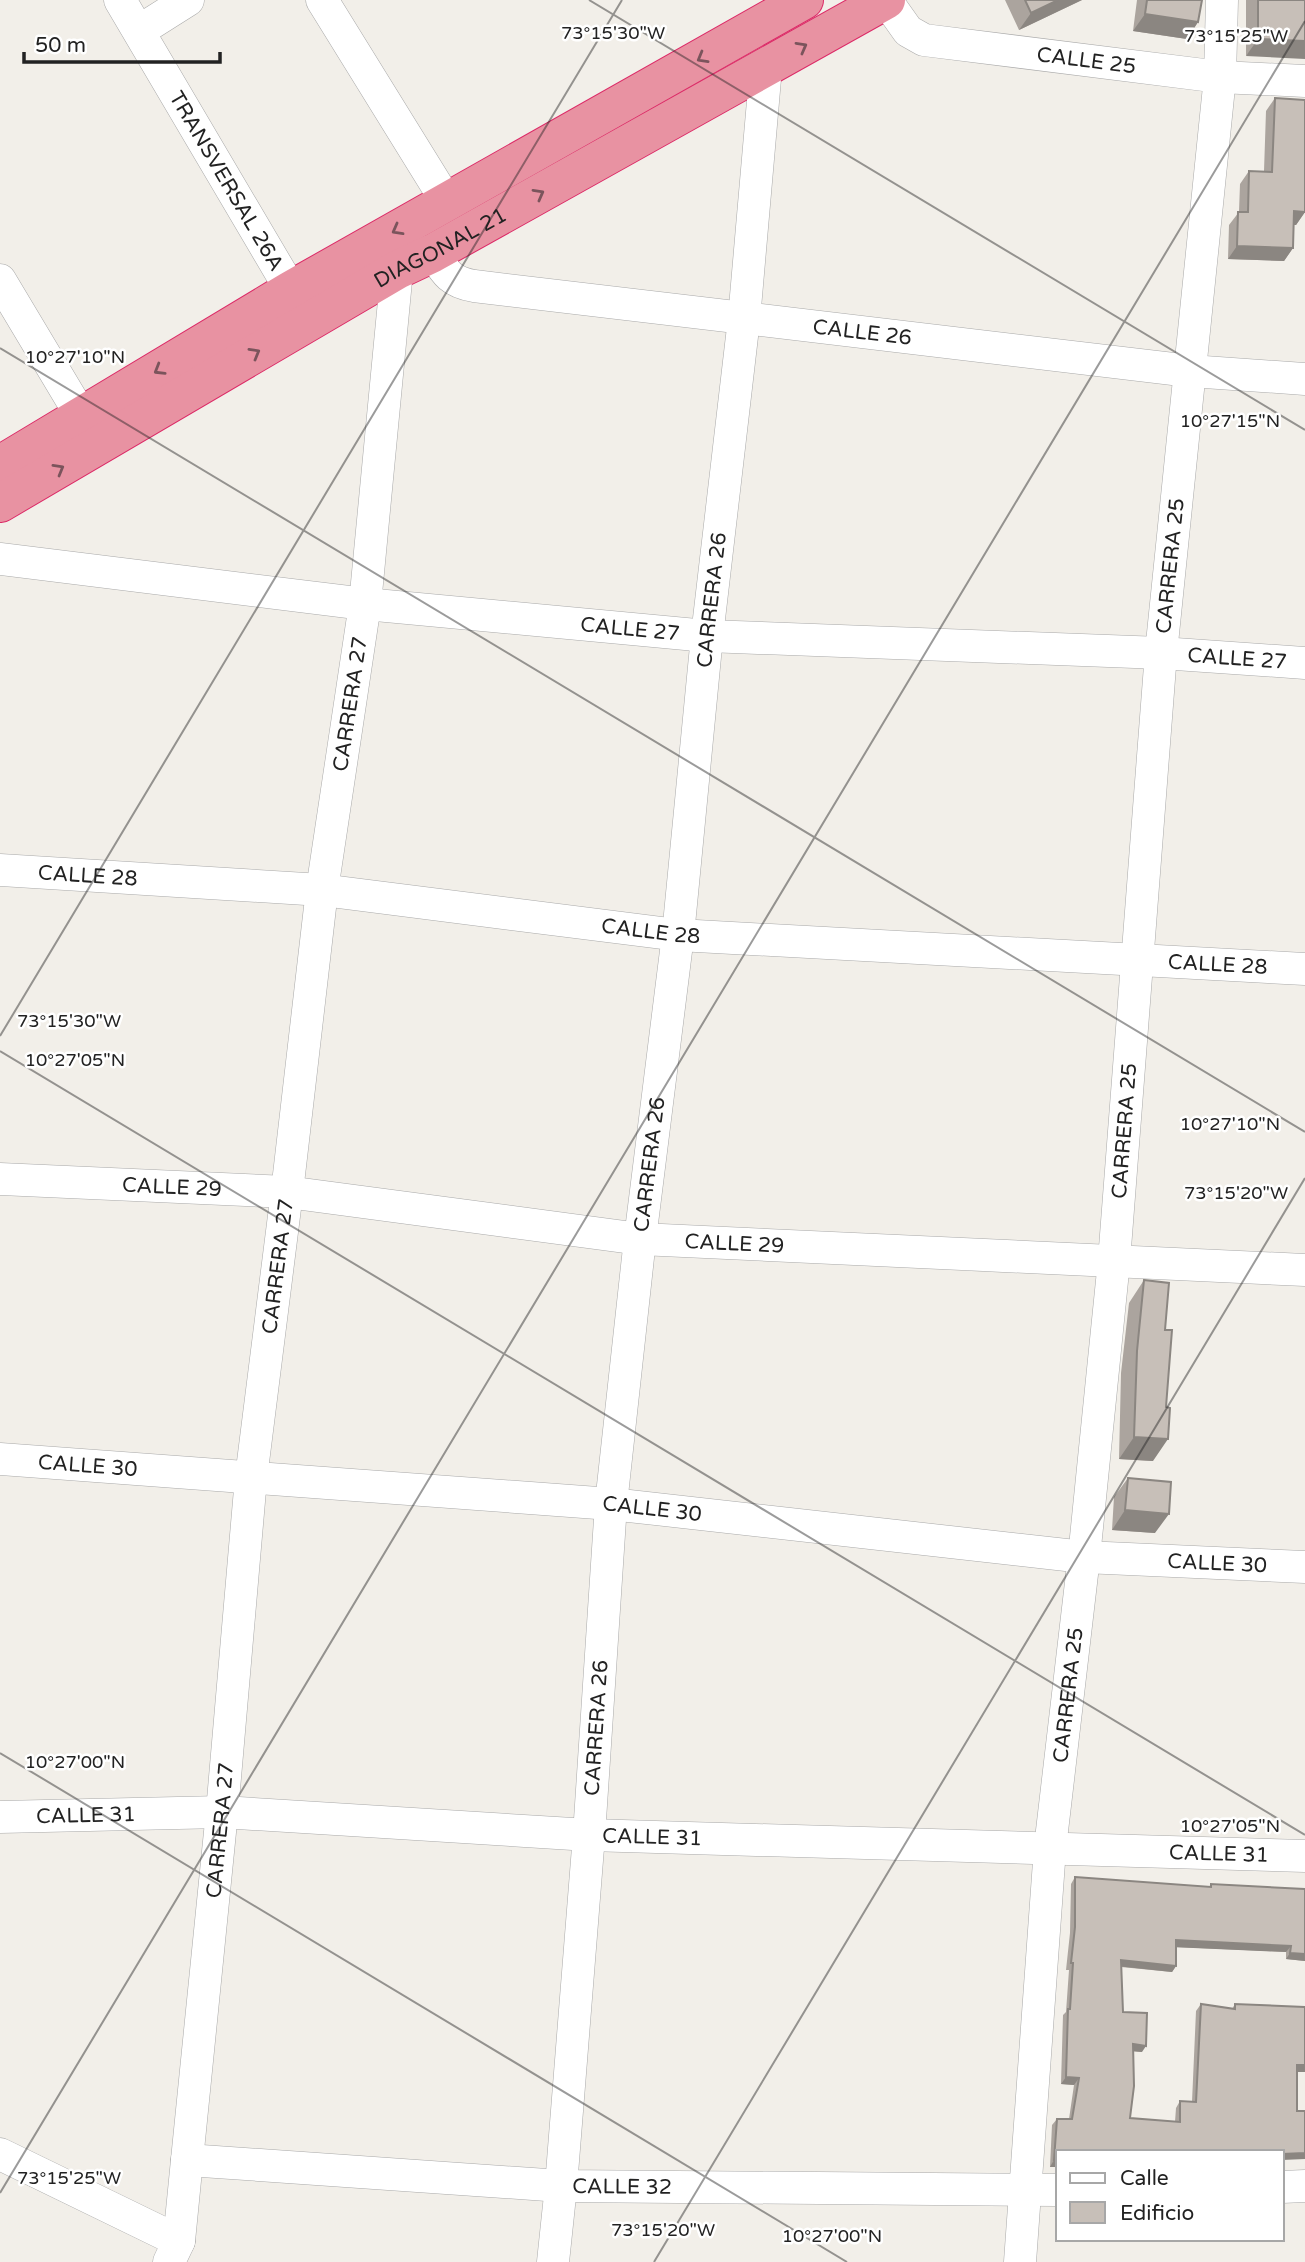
<svg xmlns="http://www.w3.org/2000/svg" width="1305" height="2262" viewBox="0 0 1305 2262" font-family="'Varela Round',sans-serif">
<style>
.lines{fill:none;stroke-linecap:round;stroke-linejoin:round}
.minor-casing{stroke:#a9a9a9;stroke-width:33}
.highway-casing{stroke:#dc2a67;stroke-width:40}
.minor{stroke:#fff;stroke-width:32}
.highway{stroke:#e892a2;stroke-width:38}
.wall{fill:#aba49e}
.shaded-wall{fill:#8b8681}
.building{fill:#c7bfb8;stroke:#8b8681;stroke-width:2}
.oneway{stroke:#7b545c}
.ticks{fill:none;stroke:#222;stroke-width:2;stroke-opacity:0.45}
.labels{text-anchor:middle;stroke-width:5;stroke-linejoin:round;paint-order:stroke}
.street-label{font-size:21px;fill:#222;stroke:#fff}
.ticks-label{font-size:18px;text-anchor:middle;fill:#222;stroke:#fff;stroke-width:5;stroke-linejoin:round;paint-order:stroke}
</style>
<rect width="100%" height="100%" fill="#f2efe9"/>
<g class="lines">
<g class="minor-casing">
<g id="minor">
<path id="s1" d="M 120,0 L 291,290"/>
<path d="M 322,0 L 447,202"/>
<path id="s2" d="M 886,0 L 908,31 L 924,40 L 1220,77 L 1305,81"/>
<path d="M 139,31 L 188,0"/>
<path id="s3" d="M 433,253 C 445,272 450,282 474,286 L 1190,371 L 1305,379"/>
<path d="M 0,280 L 82,417"/>
<path id="s4" d="M 0,559 L 365,604 L 707,636 L 1161,653 L 1305,663"/>
<path id="s5" d="M 0,870 L 322,890 L 678,935 L 1305,969"/>
<path id="s6" d="M 0,1179 L 287,1192 L 640,1239 L 1305,1270"/>
<path id="s7" d="M 0,1459 L 611,1504 L 1084,1557 L 1305,1567"/>
<path id="s8" d="M 0,1817 L 222,1812 L 589,1835 L 1305,1856"/>
<path d="M 0,2154 L 179,2241"/>
<path id="s9" d="M 187,2160 L 561,2186 L 1058,2190"/>
<path d="M 1282,2187 L 1305,2186"/>
<path id="s10" d="M 169,2262 L 179,2241 L 187,2160 L 222,1812 L 251,1478 L 287,1192 L 322,890 L 365,604 L 397,270"/>
<path id="s11" d="M 553,2262 L 561,2186 L 589,1835 L 611,1504 L 640,1239 L 678,935 L 707,636 L 744,319 L 766,67"/>
<path id="s12" d="M 1020,2262 L 1050,1848 L 1084,1557 L 1114,1261 L 1161,653 L 1220,77 L 1222,0"/>
</g>
</g>
<g class="highway-casing">
<g id="highway">
<path d="M 0,465 L 291,290 L 804,0"/>
<path id="s13" d="M 0,503 L 397,270 L 433,253 L 886,0"/>
</g>
</g>
<use href="#minor" class="minor"/>
<use href="#highway" class="highway"/>
</g>
<path class="wall" d="M 1005,0 L 1082,0 L 1019,30 Z
M 1137,0 L 1202,0 L 1198,22 L 1187,39 L 1133,31 Z
M 1246,0 L 1305,0 L 1246,56 Z
M 1275,98 L 1305,212 L 1296,225 L 1294,225 L 1293,248 L 1284,261 L 1228,259 L 1229,225 L 1239,212 L 1240,184 L 1249,171 L 1264,171 L 1266,111 Z
M 1144,1280 L 1153,1461 L 1119,1459 L 1121,1373 L 1129,1303 Z
M 1128,1478 L 1155,1533 L 1112,1530 L 1114,1497 Z
M 1075,1877 L 1209,1887 L 1211,1884 L 1305,1889 L 1305,1961 L 1286,1959 L 1286,1952 L 1176,1947 L 1176,1966 L 1172,1972 L 1121,1967 L 1123,2012 L 1142,2052 L 1133,2051 L 1130,2118 L 1175,2122 L 1176,2108 L 1180,2101 L 1192,2102 L 1196,2011 L 1201,2004 L 1232,2009 L 1235,2004 L 1305,2007 L 1305,2072 L 1297,2072 L 1297,2111 L 1058,2152 L 1058,2167 L 1050,2167 L 1052,2125 L 1057,2119 L 1069,2119 L 1074,2085 L 1061,2084 L 1063,2015 L 1066,2012 L 1069,1970 L 1066,1970 L 1070,1933 L 1071,1884 Z"/>
<path class="shaded-wall" d="M 1058,0 L 1082,0 L 1019,30 L 1031,13 Z
M 1145,14 L 1198,22 L 1187,39 L 1133,31 Z
M 1258,39 L 1305,41 L 1305,59 L 1246,56 Z
M 1294,211 L 1305,212 L 1296,225 L 1285,224 Z
M 1237,246 L 1293,248 L 1284,261 L 1228,259 Z
M 1134,1437 L 1168,1439 L 1153,1461 L 1119,1459 Z
M 1125,1510 L 1169,1514 L 1155,1533 L 1112,1530 Z
M 1176,1940 L 1291,1946 L 1286,1952 L 1171,1947 Z
M 1290,1953 L 1305,1954 L 1305,1961 L 1286,1959 Z
M 1121,1960 L 1176,1966 L 1172,1972 L 1116,1966 Z
M 1133,2044 L 1146,2046 L 1142,2052 L 1129,2051 Z
M 1297,2065 L 1305,2065 L 1305,2072 L 1292,2072 Z
M 1066,2077 L 1079,2078 L 1074,2085 L 1061,2084 Z
M 1305,2153 L 1305,2159 L 1282,2160 L 1282,2154 Z
M 1054,2160 L 1058,2160 L 1058,2167 L 1050,2167 Z"/>
<path class="building" d="M 1025,0 L 1058,0 L 1031,13 Z
M 1147,0 L 1202,0 L 1198,22 L 1145,14 Z
M 1258,0 L 1305,0 L 1305,41 L 1258,39 Z
M 1275,98 L 1305,100 L 1305,212 L 1294,211 L 1293,248 L 1237,246 L 1238,212 L 1248,212 L 1249,171 L 1272,172 Z
M 1144,1280 L 1169,1283 L 1165,1330 L 1172,1330 L 1166,1407 L 1170,1408 L 1168,1439 L 1134,1437 L 1137,1351 Z
M 1128,1478 L 1171,1482 L 1169,1514 L 1125,1510 Z
M 1075,1877 L 1211,1887 L 1211,1884 L 1305,1889 L 1305,1954 L 1290,1953 L 1291,1946 L 1176,1940 L 1176,1966 L 1121,1960 L 1123,2012 L 1147,2013 L 1146,2046 L 1133,2044 L 1134,2086 L 1130,2118 L 1180,2122 L 1180,2101 L 1196,2102 L 1201,2004 L 1235,2009 L 1235,2004 L 1305,2007 L 1305,2065 L 1297,2065 L 1297,2111 L 1305,2111 L 1305,2153 L 1282,2154 L 1282,2152 L 1058,2152 L 1058,2160 L 1054,2160 L 1057,2119 L 1072,2119 L 1079,2078 L 1066,2077 L 1068,2009 L 1070,2009 L 1073,1963 L 1071,1963 L 1075,1927 Z"/>
<defs><path id="oneway-chevron" d="M-2-3.5L2.5 0L-2 3.5" fill="none" stroke-width="1.6" stroke-linecap="round" stroke-linejoin="round" transform="scale(1.75)"/></defs>
<g class="oneway">
<use href="#oneway-chevron" transform="translate(802 47) rotate(-29)"/>
<use href="#oneway-chevron" transform="translate(702 58) rotate(150)"/>
<use href="#oneway-chevron" transform="translate(539 194) rotate(-29)"/>
<use href="#oneway-chevron" transform="translate(397 230) rotate(151)"/>
<use href="#oneway-chevron" transform="translate(255 353) rotate(-30)"/>
<use href="#oneway-chevron" transform="translate(159 370) rotate(149)"/>
<use href="#oneway-chevron" transform="translate(59 469) rotate(-30)"/>
</g>
<path class="ticks" d="M 589,0 L 1305,430M 0,348 L 1305,1132M 0,1036 L 622,0M 0,1051 L 1305,1835M 0,1753 L 847,2262M 0,2193 L 1305,21M 654,2262 L 1305,1178"/>
<g class="labels">
<g class="street-label">
<text dy="7" stroke="none"><textPath href="#s2" startOffset="220">CALLE 25</textPath></text>
<text dy="7" stroke="none"><textPath href="#s1" startOffset="210">TRANSVERSAL 26A</textPath></text>
<text dy="7" stroke="none"><textPath href="#s13" startOffset="509">DIAGONAL 21</textPath></text>
<text dy="7" stroke="none"><textPath href="#s3" startOffset="446">CALLE 26</textPath></text>
<text dy="7" stroke="none"><textPath href="#s12" startOffset="1703">CARRERA 25</textPath></text>
<text dy="7" stroke="none"><textPath href="#s11" startOffset="1670">CARRERA 26</textPath></text>
<text dy="7" stroke="none"><textPath href="#s4" startOffset="634">CALLE 27</textPath></text>
<text dy="7" stroke="none"><textPath href="#s4" startOffset="1242">CALLE 27</textPath></text>
<text dy="7" stroke="none"><textPath href="#s10" startOffset="1570">CARRERA 27</textPath></text>
<text dy="7" stroke="none"><textPath href="#s5" startOffset="88">CALLE 28</textPath></text>
<text dy="7" stroke="none"><textPath href="#s5" startOffset="654">CALLE 28</textPath></text>
<text dy="7" stroke="none"><textPath href="#s5" startOffset="1222">CALLE 28</textPath></text>
<text dy="7" stroke="none"><textPath href="#s12" startOffset="1136">CARRERA 25</textPath></text>
<text dy="7" stroke="none"><textPath href="#s11" startOffset="1102">CARRERA 26</textPath></text>
<text dy="7" stroke="none"><textPath href="#s6" startOffset="172">CALLE 29</textPath></text>
<text dy="7" stroke="none"><textPath href="#s6" startOffset="738">CALLE 29</textPath></text>
<text dy="7" stroke="none"><textPath href="#s10" startOffset="1003">CARRERA 27</textPath></text>
<text dy="7" stroke="none"><textPath href="#s7" startOffset="88">CALLE 30</textPath></text>
<text dy="7" stroke="none"><textPath href="#s7" startOffset="654">CALLE 30</textPath></text>
<text dy="7" stroke="none"><textPath href="#s7" startOffset="1222">CALLE 30</textPath></text>
<text dy="7" stroke="none"><textPath href="#s12" startOffset="569">CARRERA 25</textPath></text>
<text dy="7" stroke="none"><textPath href="#s11" startOffset="536">CARRERA 26</textPath></text>
<text dy="7" stroke="none"><textPath href="#s8" startOffset="86">CALLE 31</textPath></text>
<text dy="7" stroke="none"><textPath href="#s10" startOffset="436">CARRERA 27</textPath></text>
<text dy="7" stroke="none"><textPath href="#s8" startOffset="653">CALLE 31</textPath></text>
<text dy="7" stroke="none"><textPath href="#s8" startOffset="1220">CALLE 31</textPath></text>
<text dy="7" stroke="none"><textPath href="#s9" startOffset="436">CALLE 32</textPath></text>
</g>
</g>
<g class="ticks-label">
<text x="613" y="39">73°15'30"W</text>
<text x="1236" y="42">73°15'25"W</text>
<text x="75" y="363">10°27'10"N</text>
<text x="1230" y="427">10°27'15"N</text>
<text x="69" y="1027">73°15'30"W</text>
<text x="75" y="1066">10°27'05"N</text>
<text x="1230" y="1130">10°27'10"N</text>
<text x="1236" y="1199">73°15'20"W</text>
<text x="75" y="1768">10°27'00"N</text>
<text x="1230" y="1832">10°27'05"N</text>
<text x="69" y="2184">73°15'25"W</text>
<text x="663" y="2236">73°15'20"W</text>
<text x="832" y="2242">10°27'00"N</text>
</g>
<rect x="1056" y="2150" width="228" height="91" fill="#ffffff" stroke="#a7a7a7" stroke-width="2"/>
<rect x="1070" y="2173" width="35" height="10" fill="#ffffff" stroke="#a7a7a7" stroke-width="2"/>
<text x="1120" y="2185" font-size="21" fill="#222222">Calle</text>
<rect x="1070" y="2202" width="35" height="21" fill="#c7bfb8" stroke="#a7a7a7" stroke-width="2"/>
<text x="1120" y="2220" font-size="21" fill="#222222">Edificio</text>
<path d="M24 52v10h196v-10" fill="none" stroke="#222222" stroke-width="3.5"/>
<text x="35" y="52" font-size="21" fill="#222222" stroke="#ffffff" stroke-width="5" paint-order="stroke">50 m</text>
</svg>
